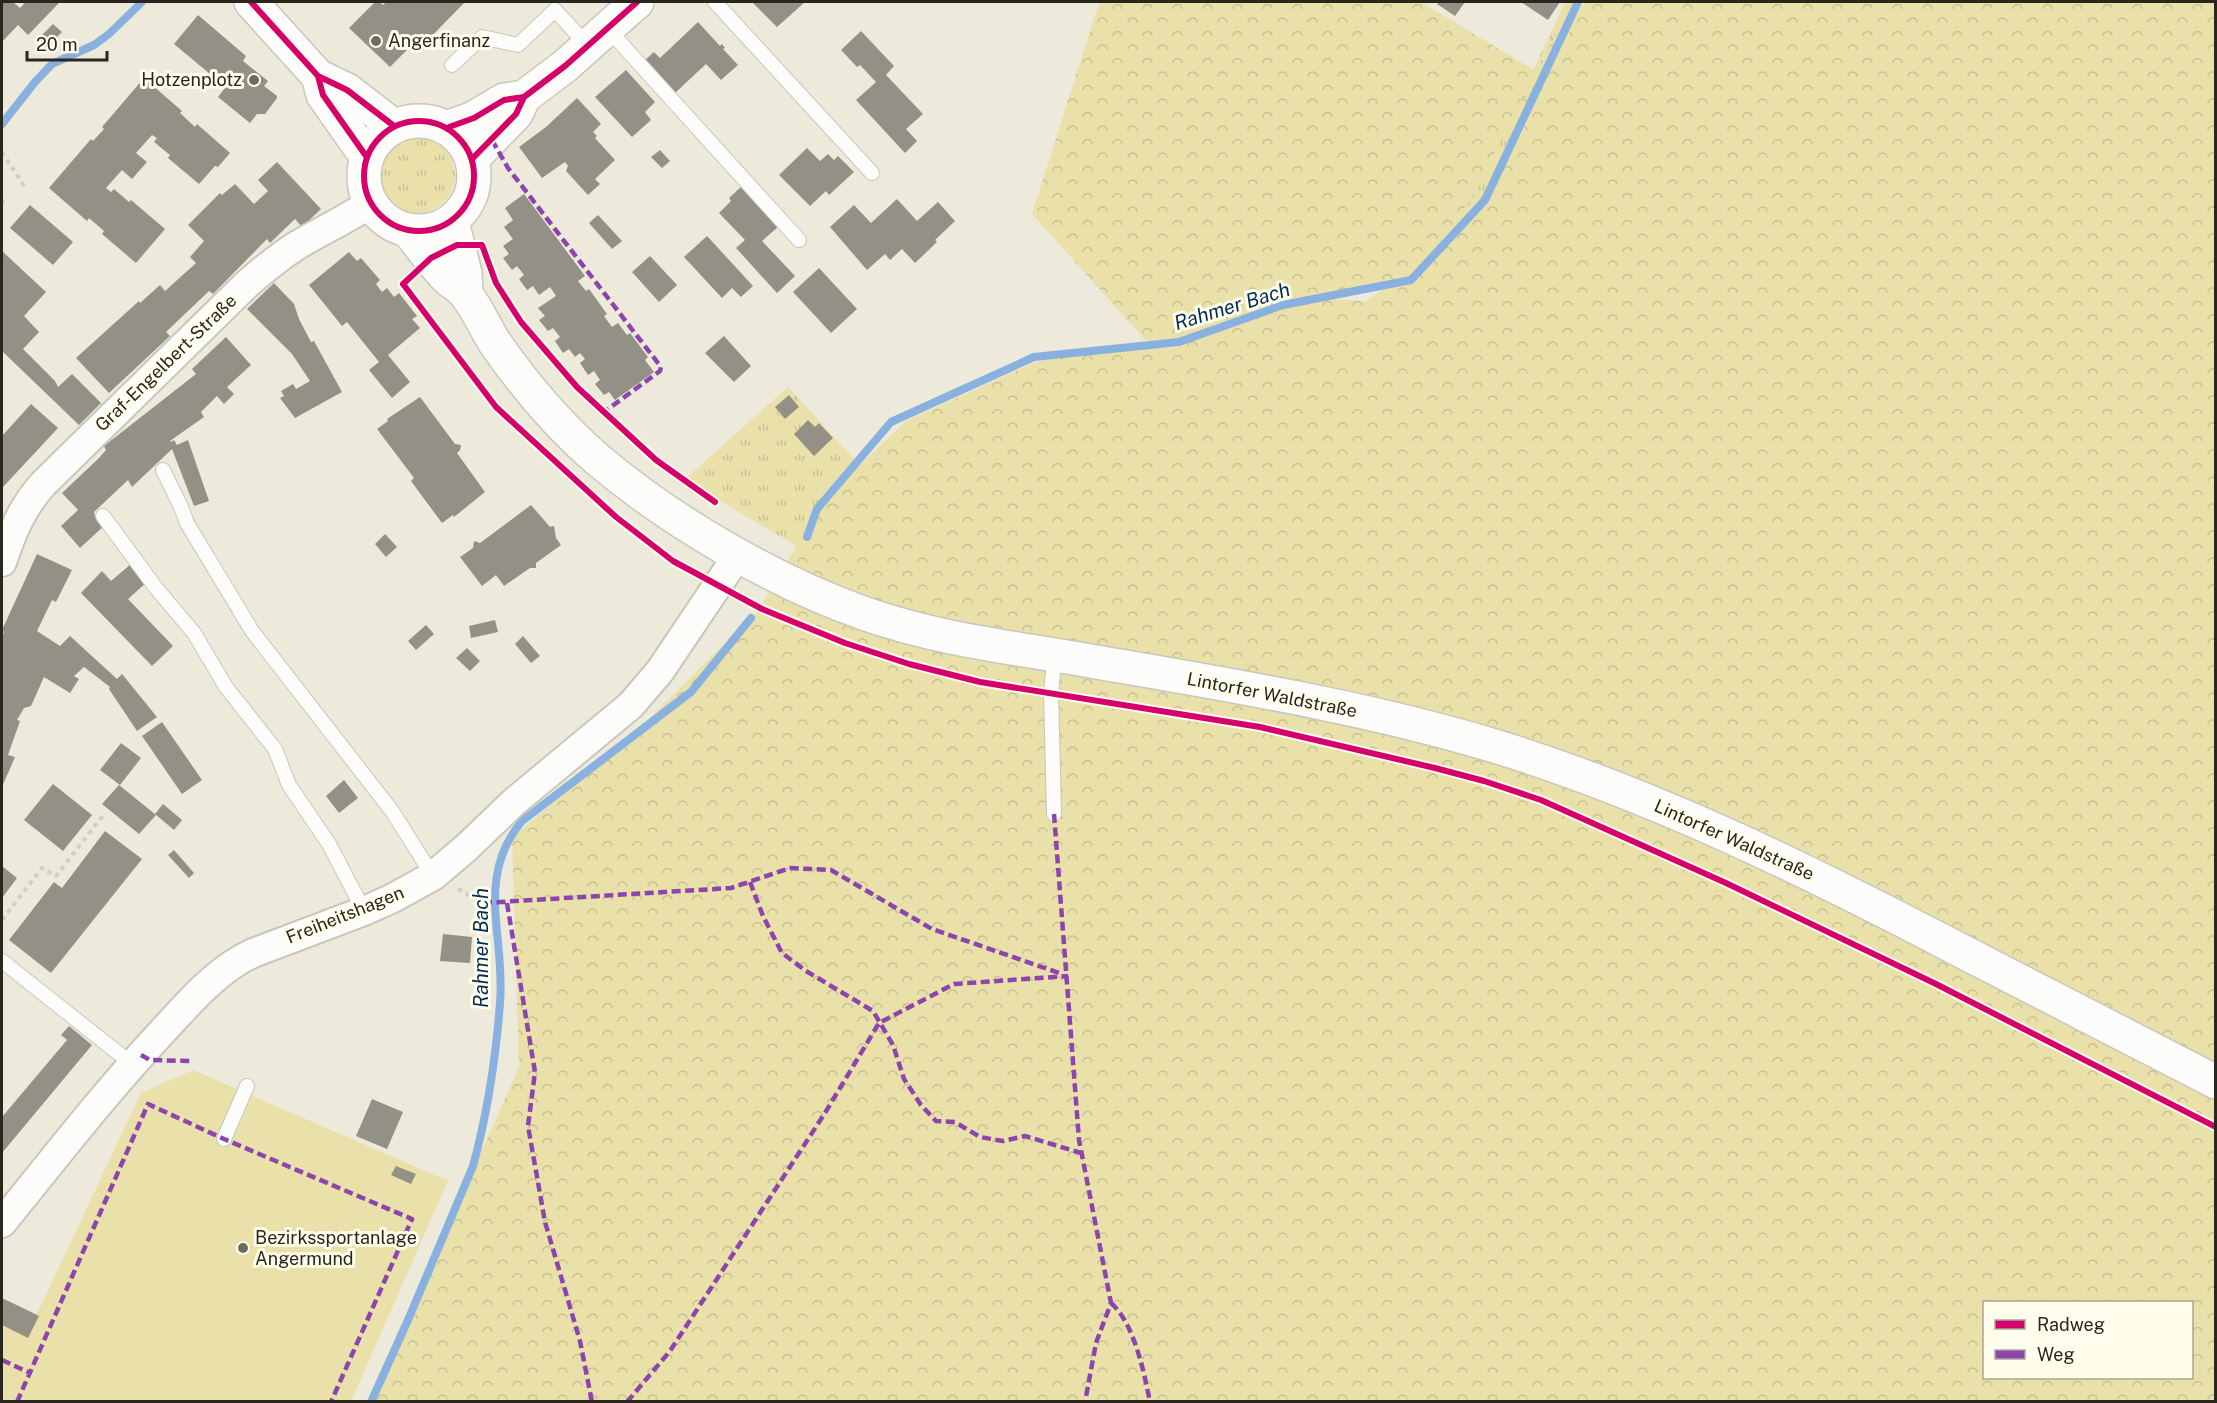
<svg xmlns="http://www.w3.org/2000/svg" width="2217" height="1403" viewBox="0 0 2217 1403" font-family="'Public Sans',sans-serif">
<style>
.grass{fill:url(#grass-tufts)}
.park{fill:url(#park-crowns);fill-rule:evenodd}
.garden{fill:#e9e0aa}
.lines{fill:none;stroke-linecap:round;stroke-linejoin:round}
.stream{stroke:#88b1e0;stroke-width:8}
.building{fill:#939186}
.service-casing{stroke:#c9c7bb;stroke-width:16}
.minor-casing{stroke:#c9c7bb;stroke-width:32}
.secondary-casing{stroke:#c9c7bb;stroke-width:36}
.path{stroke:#d0cec9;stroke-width:4;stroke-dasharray:4.5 4.5;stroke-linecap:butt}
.service{stroke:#fcfcfa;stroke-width:14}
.minor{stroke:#fcfcfa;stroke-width:28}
.secondary{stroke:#fcfcfa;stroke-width:33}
.quiet{stroke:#8e44ad;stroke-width:4.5;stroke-dasharray:9 4.5;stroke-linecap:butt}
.cycleway-casing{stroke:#fffdec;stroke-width:10}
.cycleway{stroke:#d6006c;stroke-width:6}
.poi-dot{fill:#6e6b60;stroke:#fffdec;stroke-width:2}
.labels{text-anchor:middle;stroke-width:6;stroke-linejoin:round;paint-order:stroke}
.poi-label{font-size:18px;fill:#29271d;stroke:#fffdec;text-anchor:start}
.street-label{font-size:18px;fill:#29271d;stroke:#fffdec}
.water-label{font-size:20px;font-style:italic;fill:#002a57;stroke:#fffdec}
</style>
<defs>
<pattern id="grass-tufts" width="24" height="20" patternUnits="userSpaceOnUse" patternTransform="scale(1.5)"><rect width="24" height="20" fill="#e9e0aa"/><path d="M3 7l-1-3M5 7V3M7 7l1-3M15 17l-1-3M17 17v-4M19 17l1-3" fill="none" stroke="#c8c092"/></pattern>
<pattern id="park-crowns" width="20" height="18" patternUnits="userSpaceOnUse" patternTransform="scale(1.5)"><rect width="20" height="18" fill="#e9e0aa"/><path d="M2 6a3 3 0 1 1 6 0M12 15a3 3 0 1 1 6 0" fill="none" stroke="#c8c092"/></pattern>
</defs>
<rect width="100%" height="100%" fill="#edeadb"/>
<path class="grass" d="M 1565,2 L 1575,2 L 1483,198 L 1411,277 L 1474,196 Z
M379 175a38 38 0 1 1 76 0a38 38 0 1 1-76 0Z
M 788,387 L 856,461 L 815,508 L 805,535 L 798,547 L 684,480 Z"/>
<path class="park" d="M 1101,2 L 1421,2 L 1534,70 L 1474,196 L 1421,266 L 1427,262 L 1488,189 L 1537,67 L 1569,14 L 1587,2 L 2215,2 L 2215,1401 L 371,1402 L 519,1067 L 512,838 L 640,728 L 760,608 L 825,498 L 906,421 L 1062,350 L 1174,348 L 1259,312 L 1178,340 L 1148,343 L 1032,214 L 1096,12 ZM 1398,280 L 1366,301 L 1311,298 L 1311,297 ZM 1984,1302 L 2192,1302 L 2192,1378 L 1984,1378 Z"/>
<path class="garden" d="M 193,1070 L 448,1181 L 351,1401 L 2,1401 L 2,1298 L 37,1314 L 141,1093 Z"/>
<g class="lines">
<path class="stream" d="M 2,124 L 35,82 L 52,64 L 94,45 L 109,34 L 142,2
M 807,537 L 817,509 L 891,422 L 1034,357 L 1179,342 L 1283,305 L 1411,280 L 1485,200 L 1578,2
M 371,1402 L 408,1320 L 473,1166 C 487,1115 496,1055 500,1003 C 506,937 474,879 522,821 L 691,692 L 751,618"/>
</g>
<path class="building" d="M 2,2 L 13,2 L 20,8 L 24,4 L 22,2 L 60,2 L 28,35 L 18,25 L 2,42 Z
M 375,2 L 380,2 L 383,5 L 386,2 L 465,2 L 424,44 L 418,39 L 390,67 L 349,28 Z
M 752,2 L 805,2 L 777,27 Z
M 1439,2 L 1465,2 L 1455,16 L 1437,4 Z
M 1521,2 L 1560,2 L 1548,20 Z
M 198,15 L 246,56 L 243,61 L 268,81 L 264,86 L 277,96 L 277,98 L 265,114 L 257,114 L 250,123 L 218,97 L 225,88 L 221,86 L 222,84 L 174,44 Z
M 698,22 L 720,46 L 722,44 L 725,48 L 723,49 L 738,65 L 721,80 L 706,64 L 675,93 L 644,61 L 654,52 L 660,58 Z
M 53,24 L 62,32 L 46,48 L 38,39 Z
M 861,31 L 894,66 L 886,75 L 923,114 L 906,129 L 917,141 L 905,153 L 856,100 L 876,82 L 860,65 L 857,67 L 841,50 Z
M 626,70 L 655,102 L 645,112 L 651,120 L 632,137 L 595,97 Z
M 144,78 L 182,111 L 180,113 L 195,127 L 197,124 L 230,153 L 218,167 L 215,166 L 199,184 L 168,158 L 170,155 L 154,142 L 157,138 L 152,135 L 136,153 L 147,162 L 132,179 L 122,170 L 106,188 L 111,192 L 114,189 L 129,202 L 131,200 L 165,229 L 136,263 L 102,234 L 104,231 L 89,218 L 87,221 L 49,188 L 91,139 L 93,141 L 104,129 L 102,127 Z
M 577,98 L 601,124 L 593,132 L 597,136 L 595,138 L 615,160 L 595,179 L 600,184 L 588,195 L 566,171 L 568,166 L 565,162 L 542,178 L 519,147 L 546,127 Z
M 807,148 L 820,161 L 828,154 L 834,160 L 838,156 L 854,172 L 829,195 L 826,191 L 810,206 L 779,175 Z
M 660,150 L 670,161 L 662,168 L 651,157 Z
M 277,162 L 321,209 L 302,227 L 295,219 L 270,243 L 267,239 L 213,294 L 209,291 L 166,332 L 170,336 L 109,393 L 76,358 L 139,301 L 140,303 L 160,285 L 165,291 L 196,263 L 190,257 L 204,241 L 188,225 L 220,193 L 222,195 L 235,184 L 254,204 L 268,191 L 258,180 Z
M 742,186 L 779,226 L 762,241 L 795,276 L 777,293 L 736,248 L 745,240 L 719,213 L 731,201 L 729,198 Z
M 524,194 L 585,276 L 578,281 L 586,291 L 589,289 L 607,314 L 604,316 L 612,327 L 618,323 L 627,335 L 630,333 L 648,357 L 645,360 L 654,372 L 615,400 L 609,392 L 604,395 L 595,384 L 600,380 L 594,371 L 588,375 L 580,363 L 585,359 L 580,353 L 575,357 L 569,349 L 563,353 L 555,341 L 560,337 L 553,328 L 548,331 L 539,320 L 545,316 L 538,308 L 556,296 L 550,287 L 539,295 L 533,286 L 527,290 L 519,279 L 524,275 L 517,266 L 512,270 L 503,258 L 509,254 L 503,246 L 513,239 L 504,227 L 513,220 L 505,208 Z
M 897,199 L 917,221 L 938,202 L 955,221 L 935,240 L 937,242 L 915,263 L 902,249 L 890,260 L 885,254 L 867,270 L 830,227 L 854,205 L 871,223 Z
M 30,205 L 73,242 L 53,265 L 10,228 Z
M 598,215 L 622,241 L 612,249 L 589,223 Z
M 707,236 L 753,286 L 741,297 L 732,288 L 722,298 L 684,257 Z
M 2,251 L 46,292 L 24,316 L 39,332 L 23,349 L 55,381 L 58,387 L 72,374 L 101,403 L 79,425 L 2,351 Z
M 349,252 L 357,261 L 361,258 L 380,280 L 376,284 L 382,292 L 387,288 L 394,297 L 399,293 L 417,316 L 412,319 L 420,328 L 388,355 L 410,382 L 392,398 L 369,370 L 379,362 L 347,322 L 342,326 L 309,285 Z
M 650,256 L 677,285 L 659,302 L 632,272 Z
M 819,268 L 857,309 L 831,333 L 793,292 Z
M 274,283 L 294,304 L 299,319 L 311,342 L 314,341 L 342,392 L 295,418 L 280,398 L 284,396 L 281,391 L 293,384 L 296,389 L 310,381 L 292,354 L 247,309 Z
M 724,336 L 751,366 L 734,382 L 705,353 Z
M 226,337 L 251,365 L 227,387 L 234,394 L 224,404 L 217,396 L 201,412 L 204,417 L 170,441 L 171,442 L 174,440 L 177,445 L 188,440 L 209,501 L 194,506 L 172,449 L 132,487 L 128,480 L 94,512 L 95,517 L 104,526 L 80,548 L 61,526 L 78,510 L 62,493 L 99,458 L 106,450 L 104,446 L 196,374 L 192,369 Z
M 789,395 L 799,407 L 785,419 L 775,407 Z
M 420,397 L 455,444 L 461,445 L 460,450 L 457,453 L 485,492 L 454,517 L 453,515 L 442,523 L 411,481 L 414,478 L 377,429 L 388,421 L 387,419 Z
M 31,404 L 58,428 L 3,487 L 2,436 Z
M 808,420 L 815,427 L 819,423 L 833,438 L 814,456 L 794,434 Z
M 531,505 L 550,527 L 554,526 L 556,538 L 561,545 L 536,563 L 536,568 L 530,568 L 504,586 L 496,575 L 482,586 L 460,557 L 473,548 L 474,541 L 480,543 Z
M 385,534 L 397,547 L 386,557 L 375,544 Z
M 37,554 L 72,570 L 56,602 L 52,600 L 37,631 L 60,646 L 70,636 L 117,679 L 122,674 L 157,717 L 137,731 L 109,689 L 110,687 L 84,667 L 74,676 L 79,679 L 70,693 L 44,677 L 31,706 L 24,708 L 17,720 L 20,721 L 8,755 L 15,757 L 2,787 L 2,637 L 4,632 L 2,630 Z
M 131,564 L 147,582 L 128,599 L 173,646 L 152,666 L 81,593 L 102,571 L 111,581 Z
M 495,620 L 498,632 L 471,638 L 469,626 Z
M 426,625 L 434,634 L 416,650 L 408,641 Z
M 523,636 L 540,656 L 531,663 L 515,644 Z
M 467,648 L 480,661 L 470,671 L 456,658 Z
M 162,722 L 202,780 L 182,794 L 142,736 Z
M 121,743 L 141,758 L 120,785 L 100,770 Z
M 344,780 L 358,798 L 339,813 L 326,796 Z
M 53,784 L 92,815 L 63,851 L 24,820 Z
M 119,785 L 156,815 L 139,834 L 102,804 Z
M 163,804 L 182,820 L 174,830 L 155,814 Z
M 105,831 L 142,859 L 51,973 L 9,940 L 54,882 L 62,888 Z
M 174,850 L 194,873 L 189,878 L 168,855 Z
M 2,866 L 17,878 L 2,898 Z
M 443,934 L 472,937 L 470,963 L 440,961 Z
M 69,1026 L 92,1045 L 2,1153 L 2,1117 L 67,1040 L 61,1035 Z
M 372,1099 L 403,1112 L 387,1149 L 356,1136 Z
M 396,1166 L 416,1174 L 411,1184 L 391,1175 Z
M 2,1298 L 39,1316 L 28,1338 L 2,1325 Z"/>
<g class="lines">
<g class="service-casing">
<path id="service" d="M 715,2 L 872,173
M 607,28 L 799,240
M 452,65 L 482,37 L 518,45 L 555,10 L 587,45
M 163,470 L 181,507 L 187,523 L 252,631 L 392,811 L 433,876
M 103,516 L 156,588 L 194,633 L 226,687 L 275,749 L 289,785 L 329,844 L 364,911
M 1054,814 L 1051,692 L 1055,655
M 2,961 L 132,1064
M 224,1139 L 247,1086"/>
</g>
<g class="minor-casing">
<path id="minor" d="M 2,562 C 12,532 22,507 44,483 L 247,284 C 263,270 279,257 296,246 C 321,231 347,219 371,203
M 2,1223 C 54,1159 104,1094 161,1033 C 189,1003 215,971 253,953 L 364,911 L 391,899 L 433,876 L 466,848 L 514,802 L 631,705 L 660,671 L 738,555"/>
</g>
<g class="secondary-casing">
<path id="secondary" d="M 251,2 L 318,76 L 347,90 L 394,126
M 318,76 L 323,95 L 366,156
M364 176a55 55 0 1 1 110 0a55 55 0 1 1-110 0Z
M 449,127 L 474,118 L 504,100 L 524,97 L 565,66 L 637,2
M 473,158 L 516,114 L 524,97
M 452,222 L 465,273 L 466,293
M 408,230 C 420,246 433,264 447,278 C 452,283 458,286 463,291 C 474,302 486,329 495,343 C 524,385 559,426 597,459 C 670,521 773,581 863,613 C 936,639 1010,647 1085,660 C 1223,684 1363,706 1498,747 C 1656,796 1804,869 1950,945 C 2039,991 2127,1036 2216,1082"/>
</g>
<path class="path" d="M 2,152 L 26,189
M 2,201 L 4,203
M 458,889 L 483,903
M 2,920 L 42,868 L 56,876 L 104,814"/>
<use href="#service" class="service"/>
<use href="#minor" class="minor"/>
<use href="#secondary" class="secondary"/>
<path class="quiet" d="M 492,140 L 508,168 L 661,367 L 660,371 L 604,412
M 1054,814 L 1079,1140 L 1111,1303 L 1096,1343 L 1085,1402
M 750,882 L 763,916 L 782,953 L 806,971 L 873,1011 L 893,1045 L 904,1079 L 921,1105 L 936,1121 L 955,1122 L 980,1137 L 1003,1141 L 1025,1136 L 1081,1153
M 483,903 L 731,888 L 790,868 L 831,870 L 932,929 L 1062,974
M 507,903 L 535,1072 L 528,1126 L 545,1222 L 580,1341 L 592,1402
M 141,1055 L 150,1060 L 190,1061
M 1111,1303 C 1134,1323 1144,1372 1150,1402
M 2,1360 L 30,1373
M 17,1402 L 148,1104 L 224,1139 L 412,1219 L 331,1402
M 627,1402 L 670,1351 L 825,1113 L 879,1023 L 954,984 L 1068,976"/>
<g class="cycleway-casing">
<path id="cycleway" d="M 251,2 L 318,76 L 347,90 L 394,126
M 318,76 L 323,95 L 366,156
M364 176a55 55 0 1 1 110 0a55 55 0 1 1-110 0Z
M 449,127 L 474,118 L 504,100 L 524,97 L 565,66 L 637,2
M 473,158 L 516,114 L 524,97
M 715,502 L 656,460 L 577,387 L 521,322 L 496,283 L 482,245 L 457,245 L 431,258 L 403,284 L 496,407 L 616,517 L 673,561 L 762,609 L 845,643 L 909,664 L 980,682 L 1260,727 L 1435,768 L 1484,781 L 1541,800 L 1726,883 L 1936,984 L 2216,1127"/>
</g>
<use href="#cycleway" class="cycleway"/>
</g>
<g class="poi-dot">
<circle cx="376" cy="41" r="6"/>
<circle cx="254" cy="80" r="6"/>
<circle cx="243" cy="1248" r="6"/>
</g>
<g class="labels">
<g class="poi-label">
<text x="388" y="47">Angerfinanz</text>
<text x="242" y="86" text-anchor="end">Hotzenplotz</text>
<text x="255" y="1244">Bezirkssportanlage<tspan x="255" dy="21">Angermund</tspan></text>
</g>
<g class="street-label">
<text transform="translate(166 363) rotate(-44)" y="6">Graf-Engelbert-Straße</text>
<text transform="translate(1272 695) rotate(11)" y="6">Lintorfer Waldstraße</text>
<text transform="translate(1734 840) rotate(24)" y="6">Lintorfer Waldstraße</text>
<text transform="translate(345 915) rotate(-22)" y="6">Freiheitshagen</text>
</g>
<g class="water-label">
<text transform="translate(1232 306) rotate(-17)" y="7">Rahmer Bach</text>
<text transform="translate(481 948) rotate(-90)" y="7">Rahmer Bach</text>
</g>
</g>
<rect width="2217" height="1403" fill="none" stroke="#29271d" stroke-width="6"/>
<rect x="1983" y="1301" width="210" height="78" fill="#fffdec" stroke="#a9a799" stroke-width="1.5"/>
<rect x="1995" y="1320" width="30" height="9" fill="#d6006c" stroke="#a9a799" stroke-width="1.5"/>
<text x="2037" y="1331" font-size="18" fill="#29271d">Radweg</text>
<rect x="1995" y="1350" width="30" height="9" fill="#8e44ad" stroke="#a9a799" stroke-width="1.5"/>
<text x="2037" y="1361" font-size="18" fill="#29271d">Weg</text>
<path d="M27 51v9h80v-9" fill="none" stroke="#29271d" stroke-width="3"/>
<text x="36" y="51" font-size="18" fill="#29271d" stroke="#fffdec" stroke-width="4.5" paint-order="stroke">20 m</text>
</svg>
